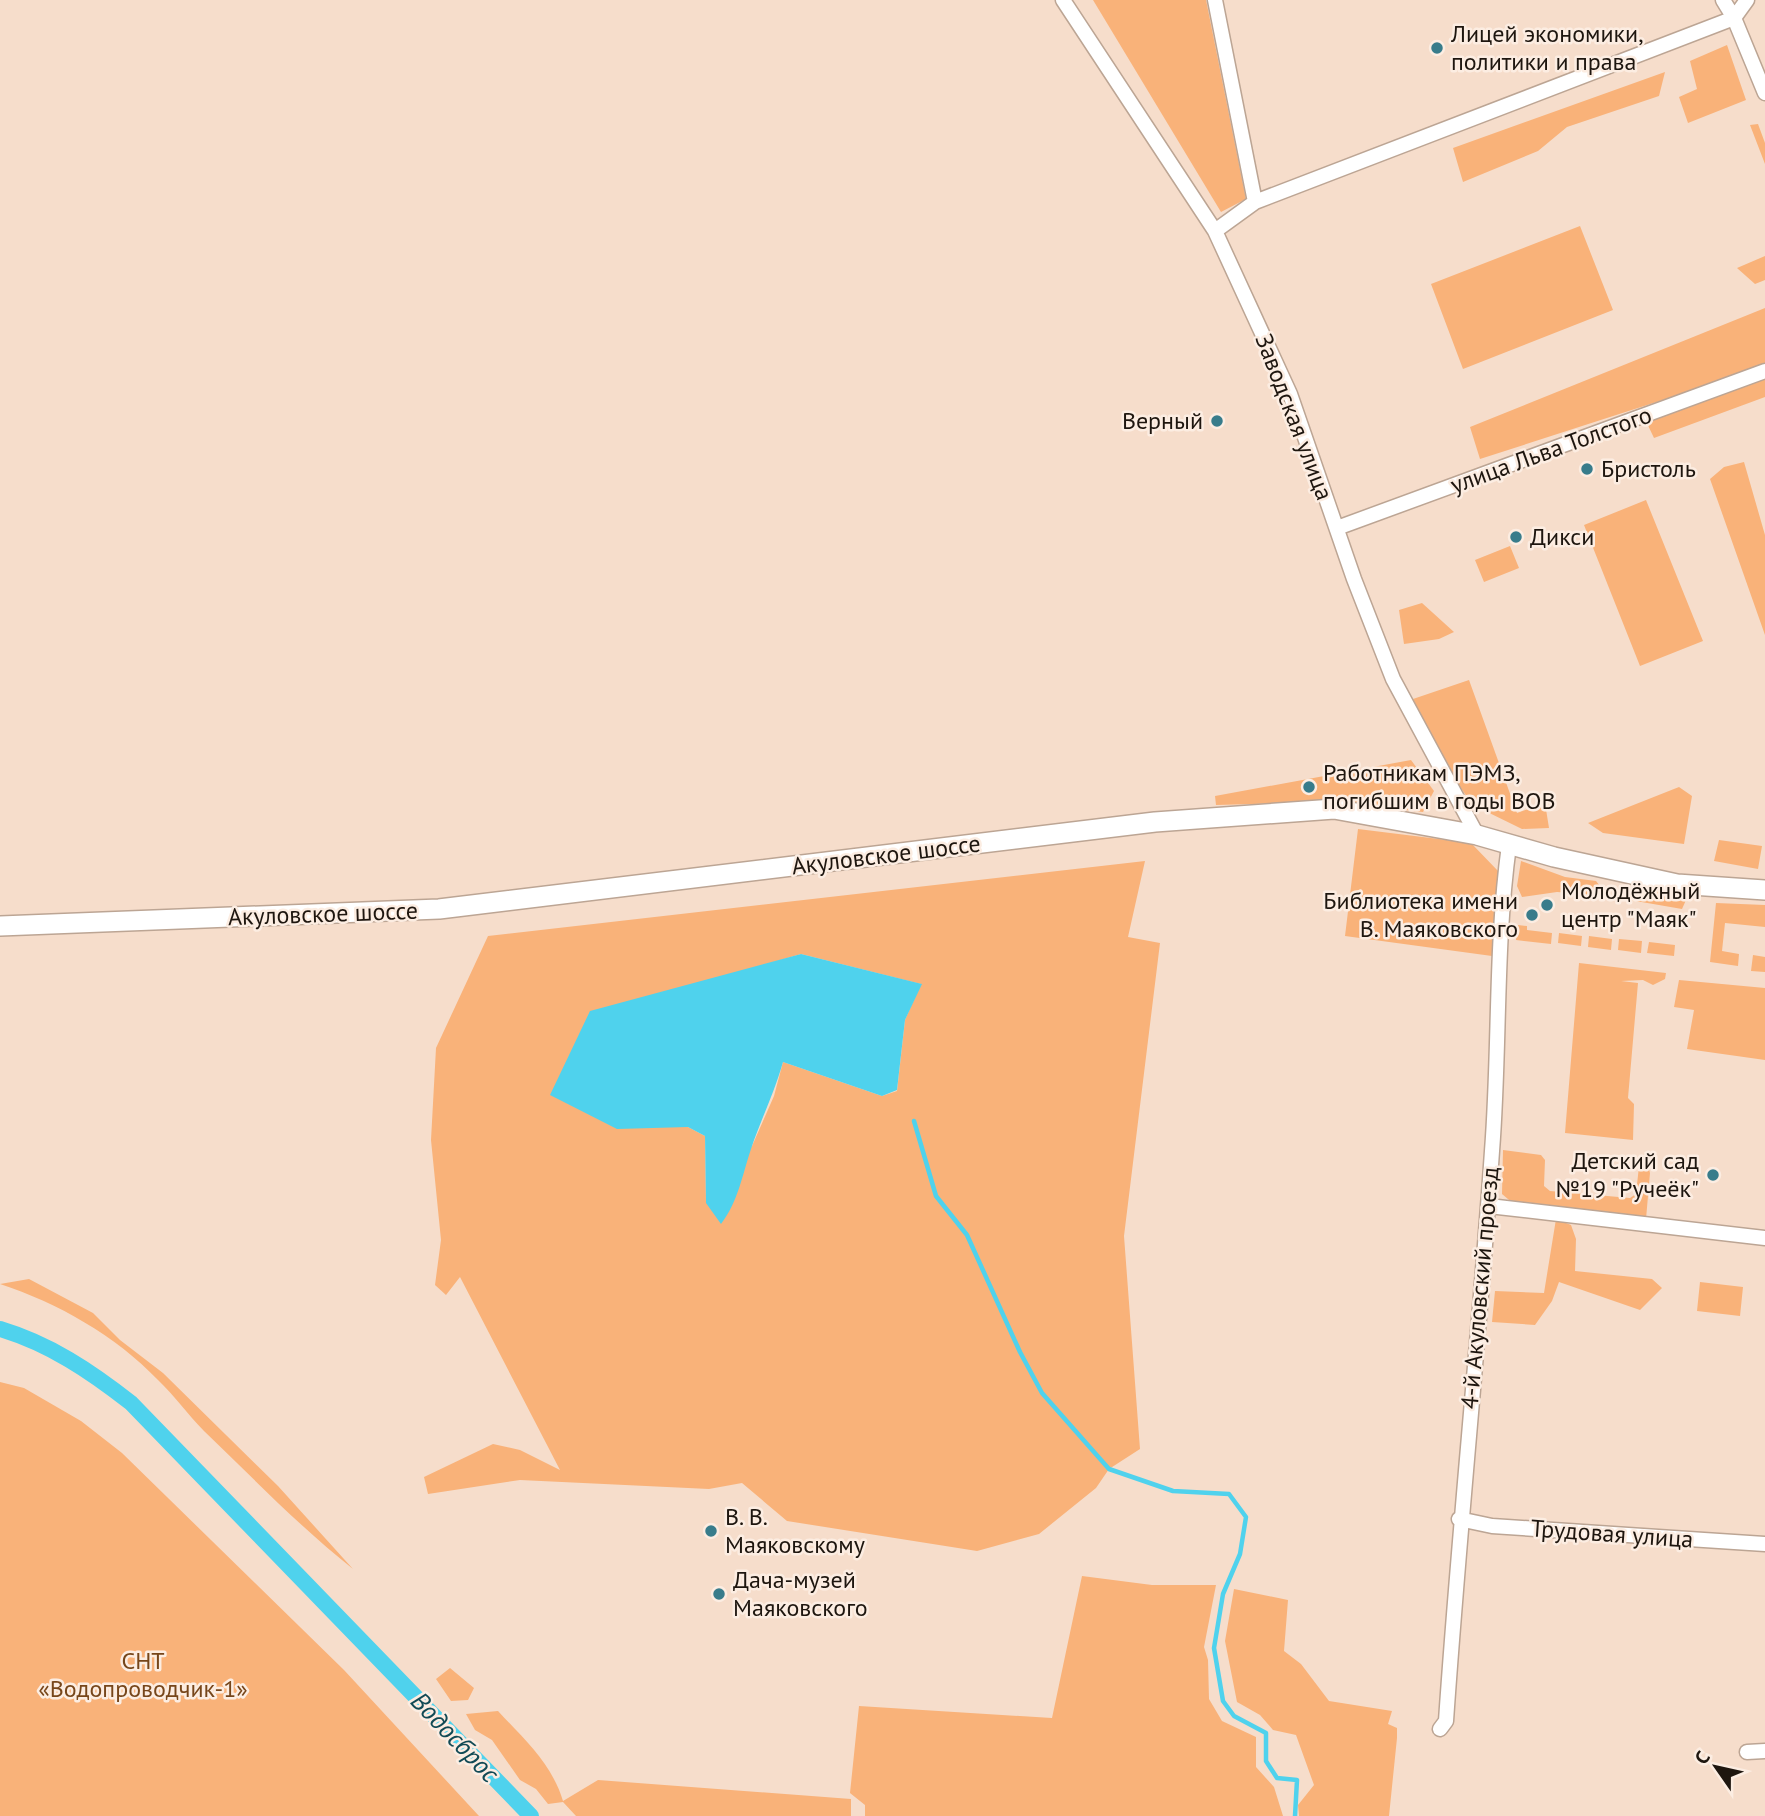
<svg xmlns="http://www.w3.org/2000/svg" width="1765" height="1816" viewBox="0 0 1765 1816" font-family="'PT Sans',sans-serif">
<style>
.green{fill:#f9b279;fill-rule:evenodd}
.water{fill:#4fd2ed}
.lines{fill:none;stroke-linecap:round;stroke-linejoin:round}
.stream{stroke:#4fd2ed;stroke-width:4.5}
.canal{stroke:#4fd2ed;stroke-width:16}
.street-casing{stroke:#bca594;stroke-width:17}
.secondary-casing{stroke:#bca594;stroke-width:22}
.street{stroke:#fff;stroke-width:14}
.secondary{stroke:#fff;stroke-width:19}
.poi-dot{fill:#387c8b;stroke:#fcede2;stroke-width:2.5}
.labels{text-anchor:middle;stroke-width:5;stroke-linejoin:round;paint-order:stroke}
.poi-label{font-size:24px;fill:#1e160f;stroke:#fcede2;text-anchor:start}
.street-label{font-size:24px;fill:#1e160f;stroke:#fcede2}
.park-label{font-size:24px;fill:#77461a;stroke:#fcede2}
.water-label{font-size:26px;font-style:italic;fill:#114a55;stroke:#fcede2}
</style>
<rect width="100%" height="100%" fill="#f6ddcb"/>
<path class="green" d="M 1093,0 L 1206,0 L 1246,199 L 1221,212 Z
M 1727,45 L 1746,100 L 1688,123 L 1679,97 L 1697,89 L 1690,61 Z
M 1665,72 L 1659,96 L 1567,127 L 1538,151 L 1463,182 L 1453,148 Z
M 1758,124 L 1765,143 L 1765,164 L 1750,125 Z
M 1580,226 L 1613,310 L 1463,369 L 1431,284 Z
M 1765,256 L 1765,280 L 1755,284 L 1737,268 Z
M 1765,308 L 1765,367 L 1480,459 L 1470,427 Z
M 1765,371 L 1765,397 L 1654,438 L 1644,417 Z
M 1744,462 L 1765,535 L 1765,635 L 1710,479 L 1724,467 Z
M 1646,500 L 1703,641 L 1640,666 L 1584,525 Z
M 1510,546 L 1519,568 L 1484,582 L 1475,560 Z
M 1422,603 L 1454,632 L 1439,639 L 1404,644 L 1399,610 Z
M 1469,680 L 1517,813 L 1545,803 L 1549,828 L 1522,829 L 1473,805 L 1455,780 L 1413,699 Z
M 1411,760 L 1434,791 L 1423,812 L 1331,802 L 1216,805 L 1215,796 Z
M 1679,787 L 1692,796 L 1684,844 L 1603,833 L 1588,823 Z
M 1358,829 L 1471,843 L 1499,872 L 1492,956 L 1345,936 Z
M 1719,840 L 1762,846 L 1758,869 L 1714,861 Z
M 1145,861 L 1128,937 L 1160,943 L 1124,1236 L 1140,1449 L 1109,1469 L 1096,1488 L 1039,1534 L 977,1551 L 787,1521 L 742,1483 L 709,1489 L 520,1480 L 428,1494 L 424,1477 L 493,1444 L 520,1450 L 560,1470 L 460,1277 L 446,1295 L 435,1285 L 441,1240 L 431,1140 L 436,1048 L 488,936 ZM 801,954 L 921,984 L 905,1020 L 897,1091 L 882,1096 L 783,1062 L 774,1096 L 752,1146 L 706,1203 L 705,1136 L 688,1127 L 743,971 Z
M 1521,861 L 1565,877 L 1596,881 L 1608,896 L 1557,892 L 1522,897 L 1517,886 Z
M 1643,882 L 1690,891 L 1682,909 L 1630,900 L 1635,886 Z
M 1716,903 L 1765,905 L 1765,927 L 1725,923 L 1722,951 L 1739,954 L 1738,966 L 1710,962 Z
M 1518,925 L 1527,926 L 1527,930 L 1552,933 L 1551,944 L 1516,940 Z
M 1559,933 L 1582,936 L 1581,946 L 1558,943 Z
M 1589,936 L 1612,939 L 1611,950 L 1588,947 Z
M 1619,939 L 1642,941 L 1641,953 L 1618,950 Z
M 1649,942 L 1675,945 L 1674,956 L 1647,953 Z
M 1753,955 L 1765,957 L 1765,972 L 1751,971 Z
M 1579,963 L 1666,973 L 1665,979 L 1653,985 L 1643,980 L 1621,981 L 1638,983 L 1628,1098 L 1634,1104 L 1633,1140 L 1565,1133 Z
M 1679,980 L 1765,988 L 1765,1060 L 1687,1049 L 1694,1010 L 1674,1007 Z
M 1503,1150 L 1541,1155 L 1545,1160 L 1544,1186 L 1550,1191 L 1630,1198 L 1636,1194 L 1639,1166 L 1645,1155 L 1650,1173 L 1646,1219 L 1515,1205 L 1502,1194 Z
M 1556,1219 L 1571,1225 L 1576,1239 L 1575,1271 L 1652,1279 L 1662,1288 L 1640,1310 L 1559,1282 L 1552,1301 L 1535,1325 L 1492,1322 L 1495,1291 L 1544,1293 Z
M 29,1279 L 93,1313 L 120,1340 L 163,1373 L 278,1486 L 353,1569 C 300,1527 253,1478 204,1431 C 188,1415 175,1396 158,1380 C 116,1336 58,1303 0,1284 Z
M 1700,1282 L 1743,1287 L 1740,1316 L 1697,1311 Z
M 0,1382 L 24,1388 L 81,1421 L 122,1453 L 344,1670 L 479,1816 L 0,1816 Z
M 1082,1576 L 1152,1585 L 1216,1585 L 1204,1647 L 1208,1660 L 1209,1699 L 1222,1721 L 1256,1737 L 1256,1767 L 1274,1787 L 1283,1816 L 865,1816 L 865,1805 L 850,1793 L 859,1706 L 1052,1718 Z
M 1234,1589 L 1288,1600 L 1284,1651 L 1301,1664 L 1329,1701 L 1392,1711 L 1388,1724 L 1397,1728 L 1397,1738 L 1389,1816 L 1299,1816 L 1298,1805 L 1314,1785 L 1296,1735 L 1273,1730 L 1260,1715 L 1237,1702 L 1225,1641 Z
M 450,1668 L 474,1688 L 468,1700 L 451,1701 L 436,1679 Z
M 498,1711 C 524,1739 552,1764 563,1801 L 598,1780 L 851,1799 L 851,1816 L 576,1816 L 563,1802 L 548,1804 L 536,1789 L 520,1780 L 492,1740 L 475,1730 L 466,1714 Z"/>
<path class="water" d="M 801,954 L 922,984 L 905,1020 L 897,1090 L 882,1096 L 783,1062 C 774,1094 761,1119 751,1149 C 742,1176 738,1202 721,1224 L 706,1203 L 705,1136 L 688,1127 L 617,1129 L 550,1095 L 590,1011 Z"/>
<g class="lines">
<path class="stream" d="M 914,1121 L 936,1196 L 967,1235 L 1020,1352 L 1042,1393 L 1109,1469 L 1173,1491 L 1229,1494 L 1246,1517 L 1240,1554 L 1223,1594 L 1214,1648 L 1223,1701 L 1234,1716 L 1266,1733 L 1266,1761 L 1277,1778 L 1297,1780 L 1295,1816"/>
<path class="canal" d="M 0,1329 C 50,1344 90,1371 131,1403 L 531,1816"/>
<g class="street-casing">
<path id="street" d="M 1063,0 L 1215,231 L 1290,394 L 1354,579 L 1393,679 L 1477,835
M 1215,0 L 1255,202 L 1215,231
M 1723,0 L 1734,18 L 1765,93
M 1255,202 L 1734,18 L 1747,0
M 1337,528 L 1765,371
M 1489,1206 L 1765,1238
M 1459,1519 L 1492,1526 L 1765,1544
M 1440,1729 L 1446,1721 C 1459,1531 1479,1341 1492,1151 C 1500,1049 1495,947 1509,845
M 1747,1752 L 1765,1751"/>
</g>
<g class="secondary-casing">
<path id="secondary" d="M 0,926 L 439,909 L 1155,822 L 1334,809 L 1477,835 L 1554,857 L 1677,884 L 1765,890"/>
</g>
<use href="#street" class="street"/>
<use href="#secondary" class="secondary"/>
</g>
<g class="poi-dot">
<circle cx="1437" cy="48" r="7"/>
<circle cx="1217" cy="421" r="7"/>
<circle cx="1587" cy="469" r="7"/>
<circle cx="1516" cy="537" r="7"/>
<circle cx="1309" cy="787" r="7"/>
<circle cx="1547" cy="905" r="7"/>
<circle cx="1532" cy="915" r="7"/>
<circle cx="1713" cy="1175" r="7"/>
<circle cx="711" cy="1531" r="7"/>
<circle cx="719" cy="1594" r="7"/>
</g>
<g class="labels">
<g class="poi-label">
<text x="1451" y="42">Лицей экономики,<tspan x="1451" dy="28">политики и права</tspan></text>
<text x="1203" y="429" text-anchor="end">Верный</text>
<text x="1601" y="477">Бристоль</text>
<text x="1530" y="545">Дикси</text>
<text x="1323" y="781">Работникам ПЭМЗ,<tspan x="1323" dy="28">погибшим в годы ВОВ</tspan></text>
<text x="1561" y="899">Молодёжный<tspan x="1561" dy="28">центр "Маяк"</tspan></text>
<text x="1518" y="909" text-anchor="end">Библиотека имени<tspan x="1518" dy="28">В. Маяковского</tspan></text>
<text x="1699" y="1169" text-anchor="end">Детский сад<tspan x="1699" dy="28">№19 "Ручеёк"</tspan></text>
<text x="725" y="1525">В. В.<tspan x="725" dy="28">Маяковскому</tspan></text>
<text x="733" y="1588">Дача-музей<tspan x="733" dy="28">Маяковского</tspan></text>
</g>
<g class="street-label">
<text transform="translate(1294 417) rotate(69)" y="8">Заводская улица</text>
<text transform="translate(1551 450) rotate(-20)" y="8">улица Льва Толстого</text>
<text transform="translate(886 855) rotate(-7)" y="8">Акуловское шоссе</text>
<text transform="translate(323 914) rotate(-2)" y="8">Акуловское шоссе</text>
<text transform="translate(1480 1288) rotate(-85)" y="8">4-й Акуловский проезд</text>
<text transform="translate(1612 1534) rotate(4)" y="8">Трудовая улица</text>
</g>
<g class="park-label">
<text x="143" y="1669">СНТ<tspan x="143" dy="28">«Водопроводчик-1»</tspan></text>
</g>
<g class="water-label">
<text transform="translate(455 1737) rotate(46)" y="9">Водосброс</text>
</g>
</g>
<g transform="translate(1716 1767) rotate(304)" stroke="#fcede2" stroke-width="5" paint-order="stroke">
<path d="M0-5L12 26L0 18L-12 26Z" fill="#1e160f"/>
<text y="-10" font-size="19" font-weight="bold" text-anchor="middle" fill="#1e160f">С</text>
</g>
</svg>
